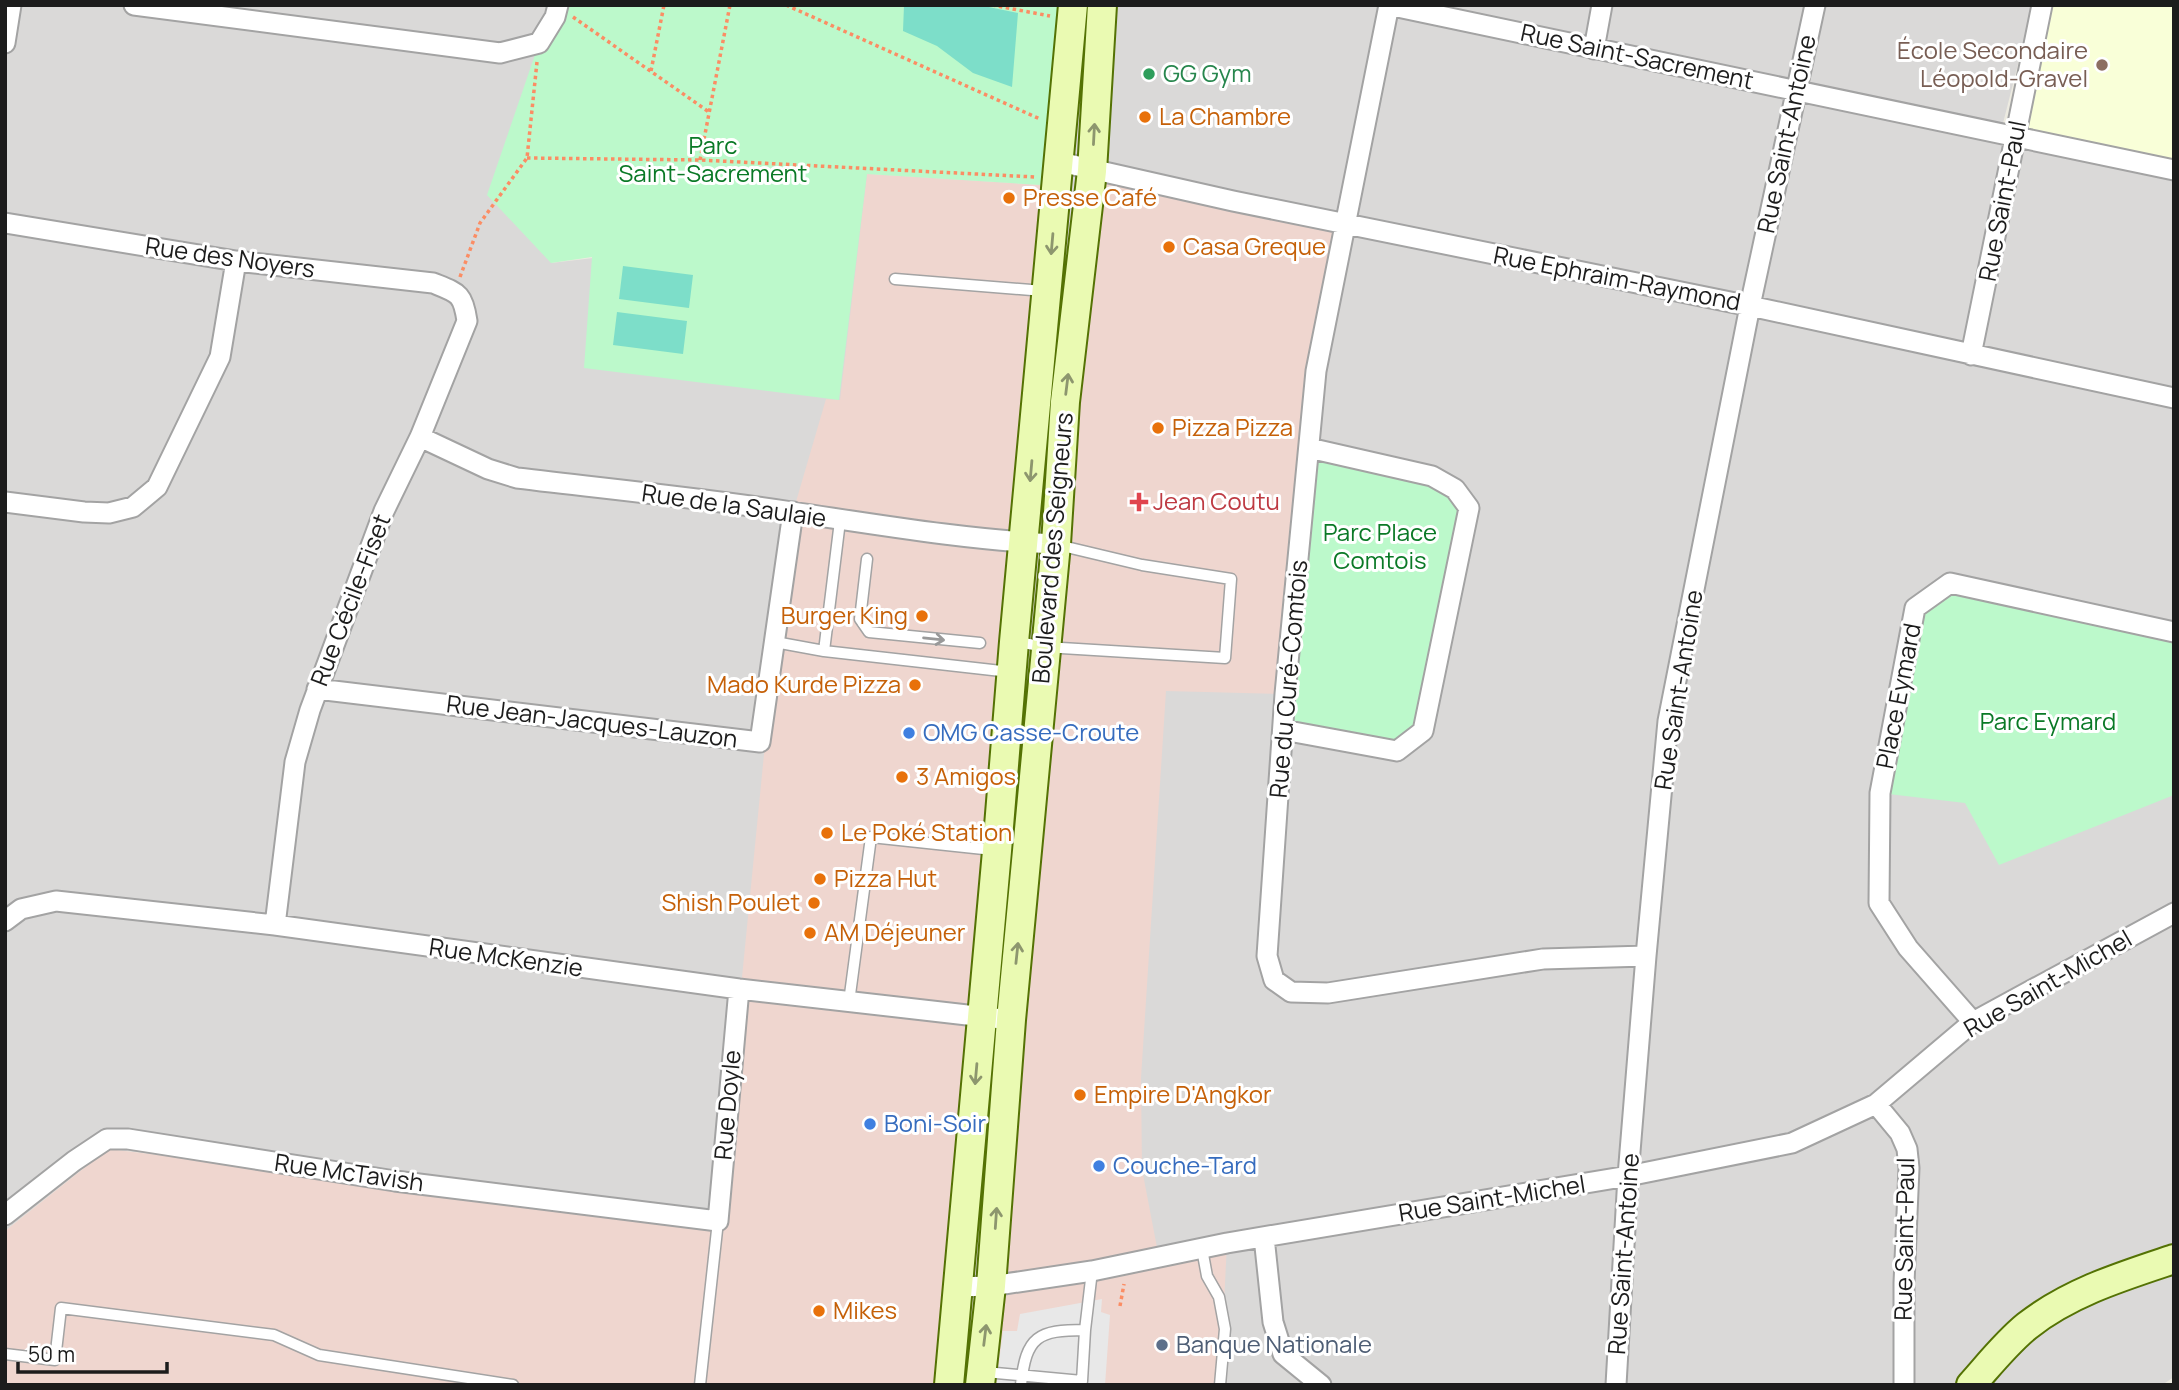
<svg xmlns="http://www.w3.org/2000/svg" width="2179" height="1390" viewBox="0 0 2179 1390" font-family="Manrope,sans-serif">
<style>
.residential{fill:#dad9d8}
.commercial{fill:#efd6cf}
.education{fill:#f9ffd8}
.park{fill:#bcf9cb}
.pitch{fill:#7ddec9}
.parking{fill:#e8e8e8}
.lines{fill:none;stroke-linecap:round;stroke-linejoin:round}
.lane-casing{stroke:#a3a3a3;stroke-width:13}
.street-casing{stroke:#a3a3a3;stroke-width:23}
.secondary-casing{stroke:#547204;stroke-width:32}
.path{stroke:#fb8d64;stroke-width:3.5;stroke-dasharray:3.5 3.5;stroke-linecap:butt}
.lane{stroke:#fff;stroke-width:10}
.street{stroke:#fff;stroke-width:19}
.secondary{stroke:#eafab2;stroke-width:28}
.oneway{stroke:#8d966e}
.oneway2{stroke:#999}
.education-dot{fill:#8d6e63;stroke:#fff;stroke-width:2.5}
.leisure-dot{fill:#2e9e5b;stroke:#fff;stroke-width:2.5}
.food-dot{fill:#e8710a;stroke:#fff;stroke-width:2.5}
.health-dot{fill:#e0444e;stroke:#fff;stroke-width:2.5}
.shop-dot{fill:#3f7fe0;stroke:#fff;stroke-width:2.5}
.service-dot{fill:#5c6f8a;stroke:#fff;stroke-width:2.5}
.labels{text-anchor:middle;stroke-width:6;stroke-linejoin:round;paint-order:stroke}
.education-label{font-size:24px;fill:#785e54;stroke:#fff;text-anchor:end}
.street-label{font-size:24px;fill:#1c1c1c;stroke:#fff}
.leisure-label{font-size:24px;fill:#27864d;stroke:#fff;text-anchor:start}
.food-label{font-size:24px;fill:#c56008;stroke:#fff;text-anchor:start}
.park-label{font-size:24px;fill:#0a7926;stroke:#fff}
.health-label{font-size:24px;fill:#be3a42;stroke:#fff;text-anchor:start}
.shop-label{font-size:24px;fill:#366cbe;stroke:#fff;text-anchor:start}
.service-label{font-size:24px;fill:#4e5e75;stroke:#fff;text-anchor:start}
</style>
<rect width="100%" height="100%" fill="#edebe1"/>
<path class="residential" d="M 5,5 L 558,5 L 551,263 L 593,258 L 867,174 L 1057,186 L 1075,5 L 2033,5 L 2000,135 L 2174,171 L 2174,1377 L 2162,1385 L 938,1385 L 576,1203 L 108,1149 L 5,1231 Z"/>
<path class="commercial" d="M 1092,171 L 1347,224 L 1316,371 L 1280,694 L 1166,691 L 1141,1078 L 1142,1169 L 1159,1258 L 1227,1243 L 1220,1385 L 982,1385 Z
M 867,174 L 1057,186 L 949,1385 L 5,1385 L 5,1231 L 108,1149 L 718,1221 L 765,744 L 793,512 L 826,399 L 840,400 Z"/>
<path class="education" d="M 2042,5 L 2174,5 L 2174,170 L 2016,137 Z"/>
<path class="park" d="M 558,5 L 1075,5 L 1057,186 L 867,174 L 839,400 L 584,368 L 592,257 L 551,263 L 487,195 L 539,43 Z
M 1309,448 L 1432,476 L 1469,508 L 1423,731 L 1397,751 L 1283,730 Z
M 1950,583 L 2174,632 L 2174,795 L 1999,865 L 1965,803 L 1880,793 L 1915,608 Z"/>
<path class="pitch" d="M 904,5 L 979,5 L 1018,13 L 1012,87 L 973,73 L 937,46 L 903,31 Z
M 623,266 L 693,275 L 689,308 L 619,299 Z
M 617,312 L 687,321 L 683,354 L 613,345 Z"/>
<path class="parking" d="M 1102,1299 L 1101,1312 L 1110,1315 L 1105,1385 L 996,1385 L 1003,1331 L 1017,1331 L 1020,1314 Z"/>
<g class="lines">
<g class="lane-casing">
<path id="lane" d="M 895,279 L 1044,291
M 867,559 L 860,619 L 869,632 L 980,643
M 775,642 L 824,651 L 1010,672
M 1018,642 L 1045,647 L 1225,658 L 1231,579 L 1142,565 L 1058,545
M 824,651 L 840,521
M 849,1002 L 871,837 L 993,850
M 1202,1249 L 1207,1276 L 1219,1297 L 1225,1329 L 1220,1385
M 5,1354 L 55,1360 L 61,1308 L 274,1335 L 319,1355 L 513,1385
M 985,1372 L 1082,1381 L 1081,1385
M 1082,1381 L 1085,1330
M 700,1385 L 718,1221
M 1021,1385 C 1026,1336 1038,1330 1085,1330 L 1092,1271"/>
</g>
<g class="street-casing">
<path id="street" d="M 134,5 L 500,53 L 539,43 L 555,17 L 558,5
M 1388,5 L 2174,170
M 1389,5 L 1316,371 L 1285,694 L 1267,956 L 1274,980 L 1291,992 L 1328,993 L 1543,959 L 1646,956
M 5,43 L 11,5
M 1594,49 L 1602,5
M 1060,162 L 1233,201 L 1750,306 L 2174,398
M 5,223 L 236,261 L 433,283 C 458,293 463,293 467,321 L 420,437 L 384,511 L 310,710 L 295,762 L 275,925
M 1971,355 L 2042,5
M 420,437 L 488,469 L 517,478 C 608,489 701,498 792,512 C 880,525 968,540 1056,544
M 5,502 L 84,512 L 109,513 L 133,507 L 157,487 L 220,357 L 236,261
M 317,689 L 760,742 L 793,512
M 1283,730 L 1397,751 L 1423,731 L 1469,508 L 1455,489 L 1432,476 L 1309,448
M 5,921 L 21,909 L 56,901 L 275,925 L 739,989 L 1011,1020
M 1973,1022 L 1908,948 L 1879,903 L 1880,793 L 1915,608 L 1950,583 L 2174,632
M 1876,1104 L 1900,1133 L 1907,1149 L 1909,1168 L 1904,1283 L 1904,1385
M 5,1215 L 74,1161 L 107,1139 L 128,1139 L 395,1181 L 718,1221 L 739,989
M 1264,1237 L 1273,1322 L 1283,1354 L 1321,1385
M 957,1287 L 991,1286 L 1092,1271 L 1227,1243 L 1628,1176 L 1792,1143 L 1876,1104 L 1973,1022 L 2174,913
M 1616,1385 L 1628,1176 L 1646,956 L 1668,721 L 1750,306 L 1815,5"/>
</g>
<g class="secondary-casing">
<path id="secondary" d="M 949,1385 L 997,851 L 1014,642 L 1073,5
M 980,1385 L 991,1286 L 1011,1020 L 1056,544 L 1065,402 L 1092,171 L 1102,5
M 1971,1385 C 1989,1365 2006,1343 2027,1326 C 2070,1292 2123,1276 2174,1259"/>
</g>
<path class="path" d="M 786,5 L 1040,119
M 992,5 L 1050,16
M 573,17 L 709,112
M 651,71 L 664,5
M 527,158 L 700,160 L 1035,177
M 700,160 L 730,5
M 460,277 L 480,223 L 527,158 L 537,62
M 1120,1306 L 1124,1284"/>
<use href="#lane" class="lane"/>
<use href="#street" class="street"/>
<use href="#secondary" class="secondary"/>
</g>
<defs><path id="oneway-shaft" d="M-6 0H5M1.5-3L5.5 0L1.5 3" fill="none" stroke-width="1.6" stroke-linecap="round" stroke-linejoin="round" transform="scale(1.75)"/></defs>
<g class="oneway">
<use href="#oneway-shaft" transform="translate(1094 134) rotate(-87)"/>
<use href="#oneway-shaft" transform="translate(1052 244) rotate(95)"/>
<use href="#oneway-shaft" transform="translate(1067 384) rotate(-83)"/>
<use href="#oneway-shaft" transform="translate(1031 471) rotate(95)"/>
<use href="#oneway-shaft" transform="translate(1017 953) rotate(-84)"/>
<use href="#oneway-shaft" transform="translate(976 1074) rotate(95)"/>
<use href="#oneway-shaft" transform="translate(996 1218) rotate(-86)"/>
<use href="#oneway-shaft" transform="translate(985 1335) rotate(-83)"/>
</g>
<use class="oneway2" href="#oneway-shaft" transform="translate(934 639) rotate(6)"/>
<circle class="education-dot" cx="2102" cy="65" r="7"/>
<circle class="leisure-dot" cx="1149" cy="74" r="7"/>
<g class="food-dot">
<circle cx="1145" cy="117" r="7"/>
<circle cx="1009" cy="198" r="7"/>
<circle cx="1169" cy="247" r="7"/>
<circle cx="1158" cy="428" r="7"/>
<circle cx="922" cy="616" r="7"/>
<circle cx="915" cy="685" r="7"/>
<circle cx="902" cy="777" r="7"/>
<circle cx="827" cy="833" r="7"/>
<circle cx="820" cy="879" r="7"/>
<circle cx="814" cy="903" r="7"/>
<circle cx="810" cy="933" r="7"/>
<circle cx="1080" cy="1095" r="7"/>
<circle cx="819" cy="1311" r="7"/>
</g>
<path class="health-dot" d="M1135.5 491.5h7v7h7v7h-7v7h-7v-7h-7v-7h7z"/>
<g class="shop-dot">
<circle cx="909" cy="733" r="7"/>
<circle cx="870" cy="1124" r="7"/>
<circle cx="1099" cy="1166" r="7"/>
</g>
<circle class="service-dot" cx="1162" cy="1345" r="7"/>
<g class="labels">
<g class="education-label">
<text x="2088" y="59">École Secondaire<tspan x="2088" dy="28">Léopold-Gravel</tspan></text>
</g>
<g class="street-label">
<text transform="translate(1637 57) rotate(12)" y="8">Rue Saint-Sacrement</text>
<text transform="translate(1787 134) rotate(-78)" y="8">Rue Saint-Antoine</text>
<text transform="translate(2003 201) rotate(-79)" y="8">Rue Saint-Paul</text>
<text transform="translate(230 258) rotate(8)" y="8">Rue des Noyers</text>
<text transform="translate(1617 279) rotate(11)" y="8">Rue Ephraim-Raymond</text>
<text transform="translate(734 506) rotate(8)" y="8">Rue de la Saulaie</text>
<text transform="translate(1053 548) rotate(-85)" y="8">Boulevard des Seigneurs</text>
<text transform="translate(351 600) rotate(-69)" y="8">Rue Cécile-Fiset</text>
<text transform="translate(1289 679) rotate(-85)" y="8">Rue du Curé-Comtois</text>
<text transform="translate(1679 690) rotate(-81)" y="8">Rue Saint-Antoine</text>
<text transform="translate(1899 696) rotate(-79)" y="8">Place Eymard</text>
<text transform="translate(592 722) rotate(7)" y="8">Rue Jean-Jacques-Lauzon</text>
<text transform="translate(506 958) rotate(8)" y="8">Rue McKenzie</text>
<text transform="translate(2048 984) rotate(-30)" y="8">Rue Saint-Michel</text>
<text transform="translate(728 1105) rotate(-85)" y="8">Rue Doyle</text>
<text transform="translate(349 1173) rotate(8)" y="8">Rue McTavish</text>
<text transform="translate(1492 1199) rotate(-9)" y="8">Rue Saint-Michel</text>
<text transform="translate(1905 1239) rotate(-89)" y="8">Rue Saint-Paul</text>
<text transform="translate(1624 1254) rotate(-86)" y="8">Rue Saint-Antoine</text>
</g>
<g class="leisure-label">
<text x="1163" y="82">GG Gym</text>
</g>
<g class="food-label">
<text x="1159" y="125">La Chambre</text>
<text x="1023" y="206">Presse Café</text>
<text x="1183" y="255">Casa Greque</text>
<text x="1172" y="436">Pizza Pizza</text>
<text x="908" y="624" text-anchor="end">Burger King</text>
<text x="901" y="693" text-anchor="end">Mado Kurde Pizza</text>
<text x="916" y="785">3 Amigos</text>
<text x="841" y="841">Le Poké Station</text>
<text x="834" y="887">Pizza Hut</text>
<text x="800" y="911" text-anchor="end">Shish Poulet</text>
<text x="824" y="941">AM Déjeuner</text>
<text x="1094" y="1103">Empire D'Angkor</text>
<text x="833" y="1319">Mikes</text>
</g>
<g class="park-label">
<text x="713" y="154">Parc<tspan x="713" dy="28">Saint-Sacrement</tspan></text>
<text x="1380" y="541">Parc Place<tspan x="1380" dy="28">Comtois</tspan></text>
<text x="2048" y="730">Parc Eymard</text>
</g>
<g class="health-label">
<text x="1153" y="510">Jean Coutu</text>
</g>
<g class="shop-label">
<text x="923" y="741">OMG Casse-Croute</text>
<text x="884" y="1132">Boni-Soir</text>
<text x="1113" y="1174">Couche-Tard</text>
</g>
<g class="service-label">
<text x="1176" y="1353">Banque Nationale</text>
</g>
</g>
<rect width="2179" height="1390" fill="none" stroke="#1c1c1c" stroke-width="14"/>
<path d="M18 1362v10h149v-10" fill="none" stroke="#1c1c1c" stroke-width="3.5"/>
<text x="28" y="1362" font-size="21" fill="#1c1c1c" stroke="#ffffff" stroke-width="5" paint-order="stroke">50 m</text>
</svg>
